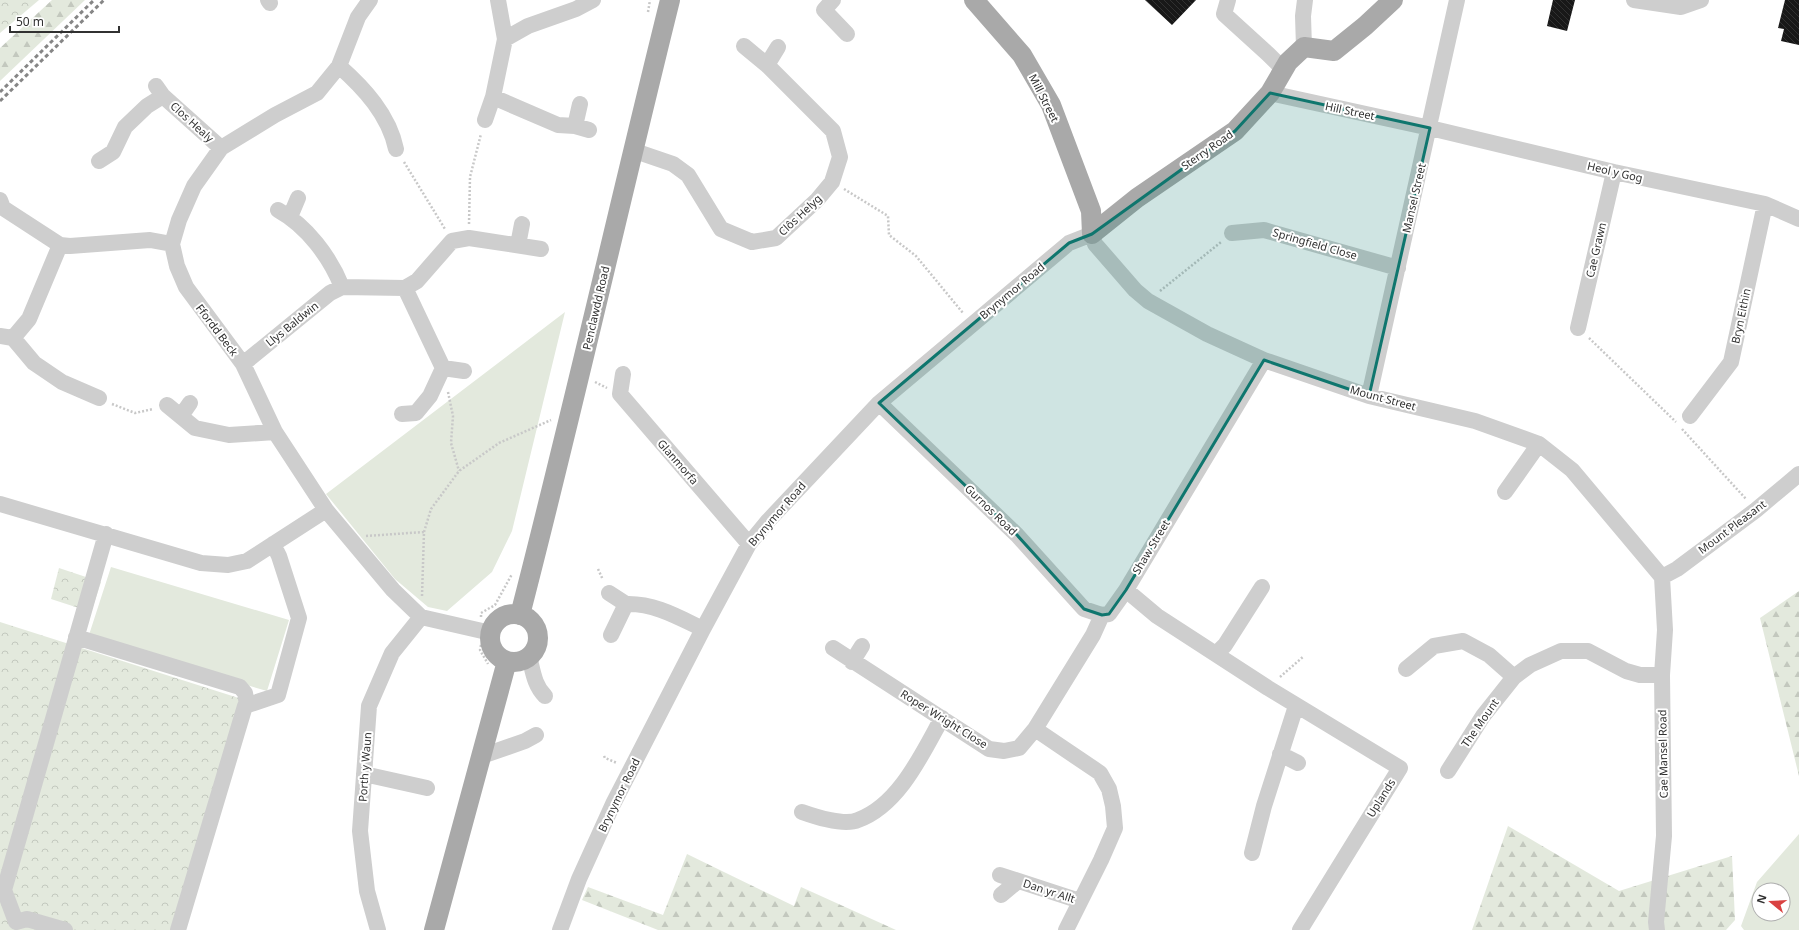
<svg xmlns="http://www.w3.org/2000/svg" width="1799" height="930" viewBox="0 0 1799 930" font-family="'Noto Sans',sans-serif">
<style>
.green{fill:#e3e9dd;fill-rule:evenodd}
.forest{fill:url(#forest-firs)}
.park{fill:url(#park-crowns)}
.building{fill:url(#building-back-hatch)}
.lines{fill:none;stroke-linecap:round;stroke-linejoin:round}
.path{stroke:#c8c8c8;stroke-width:2.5;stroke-dasharray:2 2;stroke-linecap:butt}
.minor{stroke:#cecece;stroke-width:16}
.major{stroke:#a9a9a9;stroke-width:20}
.rail{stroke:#868686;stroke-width:3;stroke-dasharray:4 3;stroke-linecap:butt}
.marked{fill:#0f766e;fill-opacity:0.2;stroke:#0f766e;stroke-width:3;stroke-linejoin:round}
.labels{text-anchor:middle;stroke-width:4;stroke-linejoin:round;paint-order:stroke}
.street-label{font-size:11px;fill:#313131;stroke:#fff}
</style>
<defs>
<pattern id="forest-firs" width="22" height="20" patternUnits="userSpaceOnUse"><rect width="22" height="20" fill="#e3e9dd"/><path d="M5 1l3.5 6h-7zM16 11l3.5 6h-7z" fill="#c3c8be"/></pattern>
<pattern id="park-crowns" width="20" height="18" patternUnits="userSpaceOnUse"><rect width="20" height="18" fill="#e3e9dd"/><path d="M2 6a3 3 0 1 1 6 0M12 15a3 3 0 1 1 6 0" fill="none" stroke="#c3c8be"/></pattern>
<pattern id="building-back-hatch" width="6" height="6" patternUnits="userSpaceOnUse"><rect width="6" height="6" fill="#181818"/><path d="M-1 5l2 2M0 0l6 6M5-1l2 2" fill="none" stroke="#313131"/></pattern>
</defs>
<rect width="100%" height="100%" fill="#fff"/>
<path class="green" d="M 565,312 L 512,531 L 492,572 L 447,611 L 428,607 L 395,579 L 326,494 Z
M 111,567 L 289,620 L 267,691 L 88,638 Z
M 1799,834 L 1799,930 L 1744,930 L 1741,926 L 1757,882 ZM 1759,890 L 1783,890 L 1783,914 L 1759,914 Z"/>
<path class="forest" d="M 52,0 L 85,0 L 0,81 L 0,48 Z
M 1799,591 L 1799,776 L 1760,618 Z
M 1508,826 L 1619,891 L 1732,856 L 1735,920 L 1726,930 L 1472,930 Z
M 687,854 L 794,906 L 801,887 L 896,930 L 658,930 L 582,900 L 588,887 L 663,915 Z"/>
<path class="park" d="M 0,0 L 39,0 L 0,33 Z
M 59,568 L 101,582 L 91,612 L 51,599 Z
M 0,622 L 248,701 L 173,930 L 0,930 Z"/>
<path class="building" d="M 1145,0 L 1196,0 L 1172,25 Z
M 1553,0 L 1575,0 L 1567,31 L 1547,26 Z
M 1785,0 L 1799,0 L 1799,45 L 1781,41 L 1784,29 L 1778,28 Z"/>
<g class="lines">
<path class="path" d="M 648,12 L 650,0
M 404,162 L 445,229
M 844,189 L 888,216 L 889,235 L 916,256 L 963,313
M 469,224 L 470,177 L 481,134
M 1160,291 L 1221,242
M 1589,338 L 1676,422
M 595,382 L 607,388
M 448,392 L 453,416 L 451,443 L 459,471
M 112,404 L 135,413 L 153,409
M 1682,429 L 1746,499
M 366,536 L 424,532
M 598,569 L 603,580
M 422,596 L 424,532 L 431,509 L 459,471 L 499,443 L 551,420
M 481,617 L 481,613 L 495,605 L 512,574
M 481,645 L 480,650 L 488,664
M 1280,677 L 1304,656
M 604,756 L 605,758 L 617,763"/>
<path class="minor" d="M 268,0 L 270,3
M 370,0 L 358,17 L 339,66 L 317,93 L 275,115 L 221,148 L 194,186 L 179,220 L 172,244 L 177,266 L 186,287 L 243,364 L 275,432 L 326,510 L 393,590 L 421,617 L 491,633
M 833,0 L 824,10 L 847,34
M 1228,0 L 1224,14 L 1268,54 L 1284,70
M 1634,0 L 1681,7 L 1701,0
M 505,39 L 528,26 L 576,9 L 593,0
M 1304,47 L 1303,16 L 1305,0
M 767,65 L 778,47
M 339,66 C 364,88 389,115 396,149
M 156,86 L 163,96 L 221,148
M 1270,93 L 1430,128 L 1614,172 L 1765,204 L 1799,219
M 493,97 L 558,125 L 575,126 L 589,130
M 485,120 L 493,97 L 505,39 L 498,0
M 575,126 L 580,104
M 632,150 L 673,164 L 688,175 L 721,229 L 752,242 L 776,238 L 817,200 L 832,182 L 840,157 L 833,131 L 767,65 L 744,46
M 99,161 L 113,152 L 125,127 L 147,106 L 163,96
M 0,200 L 3,208 L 60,245 L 70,246 L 150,240 L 172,244
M 278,210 C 307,226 330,257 342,287
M 290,217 L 298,198
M 1232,233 L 1264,230 L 1398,268
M 518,245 L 522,224
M 1578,328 L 1614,172
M 0,336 L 13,338 L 34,363 L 62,382 L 99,398
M 13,338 L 29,319 L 60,245
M 243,364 L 330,293 L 342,287 L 405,288 L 417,281 L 452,241 L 469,238 L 541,249
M 443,368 L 464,371
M 623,374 L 620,394 L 749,544
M 1369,396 L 1457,0
M 879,403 L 1017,535 L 1084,609 L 1102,615
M 167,405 L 195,428 L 229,435 L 275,432
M 402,414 L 416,413 L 430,396 L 443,368 L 405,288
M 181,416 L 190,403
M 1690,416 L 1731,362 L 1765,204
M 1505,492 L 1539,444
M 0,504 L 201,563 L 228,565 L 247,561 L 326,510
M 1662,577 L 1677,569 L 1756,510 L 1799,474
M 1126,590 L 1157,616 L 1268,688 L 1400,768 L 1300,930
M 609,593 L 626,604
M 611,635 L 626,604 C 654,603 678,617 703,629
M 76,637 L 240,687 L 245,693 L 247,705
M 833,648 L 989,749 L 1004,751 L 1019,748 L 1035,729 L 1093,635 L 1102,615 L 1109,614 L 1126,590 L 1264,360
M 1216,654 L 1225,645 L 1262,587
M 529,656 C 533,671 534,685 545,696
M 852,662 L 862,646
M 1406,669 L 1434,646 L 1463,641 L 1489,655 L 1514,677
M 1035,729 L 1100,773 L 1109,789 L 1113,806 L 1115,828 L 1101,860 L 1066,930
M 1280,754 L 1298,763
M 482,756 L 525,741 L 536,735
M 1448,771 L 1483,716 L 1514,677 L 1530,665 L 1561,651 L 1588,651 L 1626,671 L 1640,675 L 1662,675
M 364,774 L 427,788
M 802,812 C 816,817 845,826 858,820 C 899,805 922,754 942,718
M 1252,853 L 1264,806 L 1296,706
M 1000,875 L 1080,901
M 1001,895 L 1018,881
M 65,930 L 27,919 L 16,922 L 4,890 L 106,534
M 178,930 L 245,706 L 278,695 L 299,618 L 279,556 L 273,544
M 378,930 L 367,891 L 360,831 L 369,706 L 392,653 L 421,617
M 560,930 L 579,879 L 613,804 L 703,629 L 749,544 L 767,522 L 879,403 L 1069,243 L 1092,234 L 1095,244 L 1135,290 L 1148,301 L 1207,334 L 1264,360 L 1369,396 L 1475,421 L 1539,444 L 1572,470 L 1662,577
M 1657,930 L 1656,922 L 1664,836 L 1662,675 L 1665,630 L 1662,577"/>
<path class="major" d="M 974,0 L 1022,55 L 1051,105 L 1091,211 L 1092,234
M 1092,234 L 1137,198 L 1235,131 L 1270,93 L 1288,62 L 1304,47 L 1334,51 L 1365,26 L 1393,0
M490 638a24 24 0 1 1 48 0a24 24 0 1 1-48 0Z
M 520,615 C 573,410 619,205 670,0
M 434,930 L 507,661"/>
<path class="rail" d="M 0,92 L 94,0
M 0,101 L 104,0"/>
</g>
<path class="marked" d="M 1270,93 L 1430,128 L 1369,396 L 1264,360 L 1126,590 L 1109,614 L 1102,615 L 1084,609 L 1017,535 L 879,403 L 1069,243 L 1092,234 L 1235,131 Z"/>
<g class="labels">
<g class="street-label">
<text transform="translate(1044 98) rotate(63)" y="4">Mill Street</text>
<text transform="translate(1350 111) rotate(12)" y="4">Hill Street</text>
<text transform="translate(192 122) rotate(42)" y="4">Clos Healy</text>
<text transform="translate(1207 150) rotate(-35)" y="4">Sterry Road</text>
<text transform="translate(1615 172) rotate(13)" y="4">Heol y Gog</text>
<text transform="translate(1414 198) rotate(-77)" y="4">Mansel Street</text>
<text transform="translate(800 215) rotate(-43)" y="4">Clôs Helyg</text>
<text transform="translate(1315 244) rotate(16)" y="4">Springfield Close</text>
<text transform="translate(1596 250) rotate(-77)" y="4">Cae Grawn</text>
<text transform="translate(1012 291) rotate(-40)" y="4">Brynymor Road</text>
<text transform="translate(596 308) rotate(-77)" y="4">Penclawdd Road</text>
<text transform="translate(1741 316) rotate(-78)" y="4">Bryn Eithin</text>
<text transform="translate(292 324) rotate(-39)" y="4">Llys Baldwin</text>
<text transform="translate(217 330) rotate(53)" y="4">Ffordd Beck</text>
<text transform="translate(1383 398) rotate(15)" y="4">Mount Street</text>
<text transform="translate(678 462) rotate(49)" y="4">Glanmorfa</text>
<text transform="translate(991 510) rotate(44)" y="4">Gurnos Road</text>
<text transform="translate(777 514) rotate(-49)" y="4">Brynymor Road</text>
<text transform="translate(1732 527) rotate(-37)" y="4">Mount Pleasant</text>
<text transform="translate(1151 547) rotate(-59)" y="4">Shaw Street</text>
<text transform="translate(944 719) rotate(32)" y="4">Roper Wright Close</text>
<text transform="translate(1480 723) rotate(-55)" y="4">The Mount</text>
<text transform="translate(1663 754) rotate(-91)" y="4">Cae Mansel Road</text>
<text transform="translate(365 767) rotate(-86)" y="4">Porth y Waun</text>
<text transform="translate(619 795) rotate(-64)" y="4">Brynymor Road</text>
<text transform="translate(1381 798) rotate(-58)" y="4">Uplands</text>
<text transform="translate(1049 891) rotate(18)" y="4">Dan yr Allt</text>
</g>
</g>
<g transform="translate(1771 902) rotate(288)"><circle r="19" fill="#ffffff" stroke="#adadad"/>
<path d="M0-3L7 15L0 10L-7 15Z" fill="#d94242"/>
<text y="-6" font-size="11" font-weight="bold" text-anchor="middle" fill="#313131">N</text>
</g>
<path d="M10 26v6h109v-6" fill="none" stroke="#313131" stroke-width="2"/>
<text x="16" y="26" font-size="12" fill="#313131" stroke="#ffffff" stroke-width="3" paint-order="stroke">50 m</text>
</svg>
